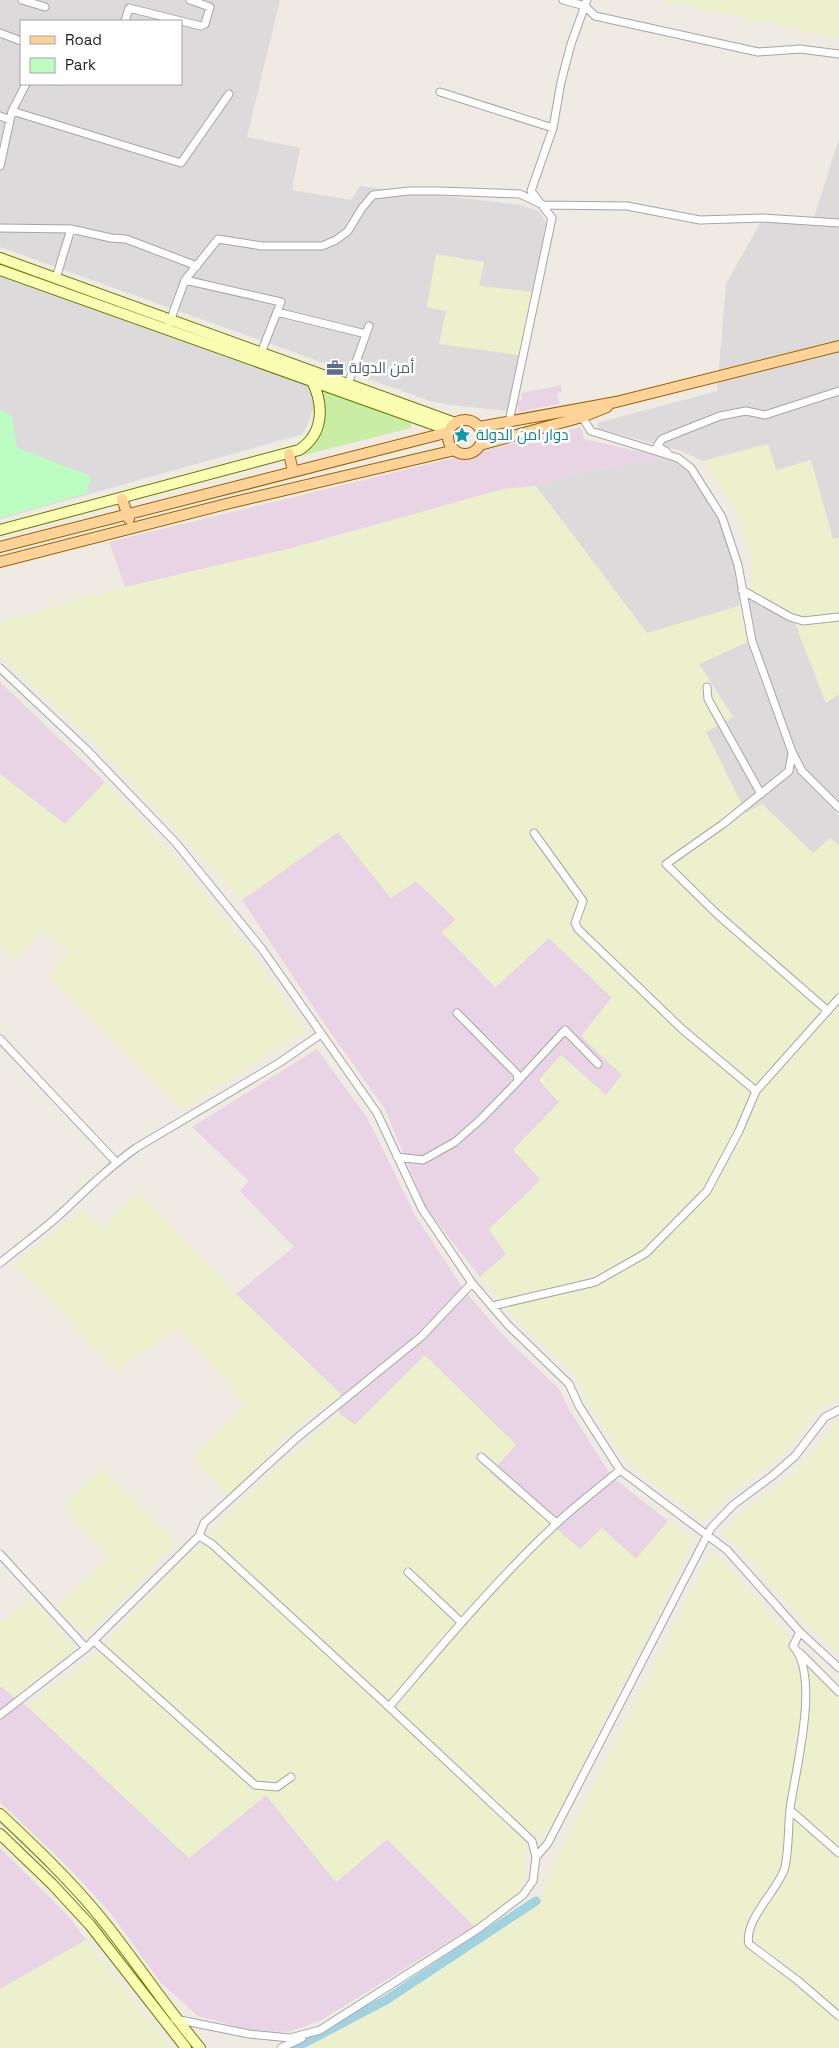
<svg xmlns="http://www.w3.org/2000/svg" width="839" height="2048" viewBox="0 0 839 2048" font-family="'Space Grotesk',Cairo,sans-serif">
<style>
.residential{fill:#dcdada;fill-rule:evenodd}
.industrial{fill:#e9d4e5}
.farmland{fill:#edf0cc}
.grass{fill:#c9eda5}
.park{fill:#bcfdc1}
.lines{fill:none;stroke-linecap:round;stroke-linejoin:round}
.canal{stroke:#a0d2e0;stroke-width:9}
.street-casing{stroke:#a5a5a5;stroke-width:9}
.secondary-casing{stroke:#6c7900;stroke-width:12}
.primary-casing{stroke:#976500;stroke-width:12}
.street{stroke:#fff;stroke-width:7}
.secondary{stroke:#fafeb2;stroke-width:10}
.primary{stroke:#ffd298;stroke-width:10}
.labels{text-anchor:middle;stroke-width:5;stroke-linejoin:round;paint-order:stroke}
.service-label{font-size:15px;fill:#4e5e75;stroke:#fff;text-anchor:start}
.culture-label{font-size:15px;fill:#0d838f;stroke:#fff;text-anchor:start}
</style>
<rect width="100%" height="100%" fill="#efebe3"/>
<path class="residential" d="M 0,0 L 280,0 L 247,137 L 300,148 L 292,190 L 351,200 L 360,186 L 520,205 L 539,211 L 546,222 L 533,292 L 479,286 L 484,262 L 436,255 L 427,307 L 446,311 L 440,343 L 519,355 L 509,411 L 451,405 L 430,401 L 0,247 ZM 21,21 L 181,21 L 181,84 L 21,84 Z
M 839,139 L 839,538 L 833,540 L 776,470 L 768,444 L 703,461 L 681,451 L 599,429 L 597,423 L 717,391 L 726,284 L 763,218 L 813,220 Z
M 0,263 L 313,377 L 315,405 L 303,434 L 0,519 Z
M 676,460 L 690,469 L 723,522 L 736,564 L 740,589 L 739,606 L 647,634 L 536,486 L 568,476 L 638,462 Z
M 746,598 L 754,600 L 795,623 L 826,703 L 839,694 L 839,807 L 805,772 L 793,752 L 751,627 Z
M 747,642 L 788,754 L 798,772 L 839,816 L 839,846 L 830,838 L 813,853 L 762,804 L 746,814 L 706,732 L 733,717 L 699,664 Z"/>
<path class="industrial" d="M 561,385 L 562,392 L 557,393 L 560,404 L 519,412 L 517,401 L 522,400 L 521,393 Z
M 581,427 L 584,439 L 676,460 L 638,462 L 568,476 L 536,486 L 504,489 L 292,548 L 125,587 L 109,542 Z
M 0,682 L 105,782 L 65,825 L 0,774 Z
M 338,832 L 391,898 L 416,881 L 456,920 L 442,932 L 495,987 L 549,938 L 612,998 L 623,1075 L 606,1095 L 539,1080 L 559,1102 L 541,1180 L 489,1229 L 506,1254 L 480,1277 L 426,1208 L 385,1109 L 328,1029 L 242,900 Z
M 317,1049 L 368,1119 L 415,1215 L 464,1290 L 500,1332 L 560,1390 L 570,1411 L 612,1477 L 668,1521 L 636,1559 L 580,1549 L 490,1473 L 516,1445 L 424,1356 L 355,1425 L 339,1413 L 341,1394 L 236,1294 L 294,1247 L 240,1191 L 249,1181 L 192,1127 Z
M 0,1686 L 27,1706 L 189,1858 L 266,1795 L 336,1882 L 387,1839 L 474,1926 L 320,2021 L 288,2032 L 249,2030 L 198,2016 L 161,1983 L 109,1911 L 70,1869 L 0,1802 Z
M 0,1848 L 70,1918 L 86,1940 L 0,1989 Z"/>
<path class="farmland" d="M 659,0 L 839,0 L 839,38 Z
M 436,254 L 484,262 L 479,286 L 533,292 L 519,355 L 439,344 L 446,311 L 427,307 Z
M 768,444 L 776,470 L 811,460 L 833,539 L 839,538 L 839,694 L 826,703 L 795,623 L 754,600 L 746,598 L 751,585 L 753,561 L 736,509 L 703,461 Z
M 536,486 L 647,633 L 739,606 L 747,642 L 699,664 L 733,717 L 706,732 L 746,813 L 762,804 L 813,853 L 831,838 L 839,846 L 839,1398 L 819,1410 L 788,1449 L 766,1468 L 726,1497 L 704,1521 L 627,1463 L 587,1401 L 577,1378 L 515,1318 L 480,1277 L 506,1254 L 489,1229 L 541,1180 L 513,1150 L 559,1102 L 539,1080 L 561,1055 L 606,1095 L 622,1075 L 581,1036 L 612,997 L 549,938 L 496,987 L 441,932 L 456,920 L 416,881 L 391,898 L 338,832 L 242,900 L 93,742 L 0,655 L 0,622 L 125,587 L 292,548 L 504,489 Z
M 0,774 L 65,824 L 105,782 L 168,850 L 254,955 L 305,1031 L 182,1110 L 49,975 L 69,951 L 43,931 L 14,961 L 0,948 Z
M 140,1193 L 236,1294 L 341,1394 L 290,1432 L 228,1496 L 193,1459 L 245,1403 L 178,1327 L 117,1370 L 13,1264 L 84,1209 L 101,1227 Z
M 425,1355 L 516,1445 L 490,1473 L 580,1549 L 602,1528 L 636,1559 L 668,1521 L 694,1539 L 550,1829 L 532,1841 L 525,1855 L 523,1895 L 474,1926 L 387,1839 L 336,1882 L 266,1795 L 189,1858 L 27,1706 L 92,1657 L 237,1504 L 339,1413 L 355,1425 Z
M 839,1422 L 839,1655 L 807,1625 L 734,1543 L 721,1534 L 740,1513 L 779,1484 L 803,1463 L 833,1426 Z
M 102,1469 L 177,1541 L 87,1636 L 56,1607 L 109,1557 L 63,1506 Z
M 711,1552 L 720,1558 L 792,1640 L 839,1682 L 839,2048 L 305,2048 L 388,2004 L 541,1903 L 551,1866 L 561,1851 Z
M 31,1599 L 75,1649 L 14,1697 L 0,1686 L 0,1621 L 2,1622 Z
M 86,1940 L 171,2048 L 0,2048 L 0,1989 Z"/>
<path class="grass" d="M 318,387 L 411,421 L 411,428 L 296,457 L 318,435 Z"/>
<path class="park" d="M 0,410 L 12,416 L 17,448 L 91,476 L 87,493 L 0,518 Z"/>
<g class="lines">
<path class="canal" d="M 295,2048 L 386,2000 L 536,1901"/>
<g class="street-casing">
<path id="street" d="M 22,0 L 45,7
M 563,0 L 585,6 L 595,16 L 758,52 L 800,49 L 839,54
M 125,21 L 129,8 L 181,21
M 181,21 L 201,26 L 205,24 L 210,7 L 190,0
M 0,33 L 21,41
M 440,92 L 553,128
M 12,111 L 26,84
M 0,116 L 10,120
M 0,166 L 12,111 L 181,163 L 229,94
M 0,228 L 71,229 L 111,238 L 126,239 L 197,266
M 56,278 L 71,229
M 185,280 L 281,302 L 277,312
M 169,324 L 185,280 L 218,239 L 262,246 L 322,246 L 336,240 L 348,231 L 362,208 L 373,195 L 409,191 L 440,191 L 520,194 L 543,205 L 627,206 L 700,220 L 763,218 L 839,223
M 261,353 L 277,312 L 366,334
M 348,384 L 369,326
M 582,417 L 591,431 L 678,458 L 691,468 L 722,517 L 738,565 L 752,641 L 792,752 L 802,771 L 839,808
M 509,422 L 552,218 L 531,191 L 553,128 L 561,82 L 571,44 L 587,0
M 667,452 L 657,446 L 662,439 L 720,416 L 746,411 L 765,415 L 839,391
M 742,590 L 790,617 L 803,621 L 839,617
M 0,668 L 86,749 L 176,843 L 262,949 L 377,1113 L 422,1209 L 472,1283 L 508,1325 L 569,1384 L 579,1406 L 620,1470 L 727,1550 L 800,1632 L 839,1668
M 707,687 L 708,699 L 761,794
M 792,753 L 789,771 L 723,824 L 666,864 L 717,914 L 828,1011
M 534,833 L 583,901 L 575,923 L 578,929 L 682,1029 L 756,1091
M 0,1039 L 116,1162
M 518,1081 L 565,1030 L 598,1064
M 397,1157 L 423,1160 L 455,1142 L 481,1119 L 518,1081 L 517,1074 L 457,1013
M 0,1263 C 23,1244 48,1227 69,1206 C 91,1185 111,1166 136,1148 L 279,1063 L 321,1034
M 492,1306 L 595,1282 L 646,1253 L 707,1191 L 739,1131 L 756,1091 L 839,998
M 481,1457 L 556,1523
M 199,1536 L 212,1544 L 389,1707 C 443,1644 496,1580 556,1524 C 576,1505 599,1488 620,1470
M 0,1554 L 86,1648
M 408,1572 L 461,1622
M 800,1632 L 793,1646 C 821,1676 795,1771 790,1809 C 788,1828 789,1848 785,1867 C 780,1888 743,1920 749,1944 L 797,1980 L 839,2016
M 93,1640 L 255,1785 L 277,1787 L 291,1777
M 800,1653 L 839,1692
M 389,1707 L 532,1841 L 536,1857
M 0,1715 L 86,1648 L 199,1536 L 204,1523 L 298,1437 L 422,1336 L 472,1283
M 790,1810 L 839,1853
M 175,2019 L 249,2034 L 290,2038 L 320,2030 L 478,1929 L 523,1895 L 533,1881 L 536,1857 L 548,1843 L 711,1528 L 733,1505 L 772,1476 L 795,1456 L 825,1417 L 839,1410
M 281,2048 L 302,2038"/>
</g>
<g class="secondary-casing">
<path id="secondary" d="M 0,258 L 455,423
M 0,270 L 449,430
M 0,530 L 299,450 C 324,434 324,405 312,381
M 0,1814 C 35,1847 70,1880 101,1918 C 135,1960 165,2006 200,2048
M 0,1834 L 52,1884 L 90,1925 L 186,2048"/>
</g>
<g class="primary-casing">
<path id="primary" d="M448 437a17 17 0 1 1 34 0a17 17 0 1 1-34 0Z
M 479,427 L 616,402 L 839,346
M 480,445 L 582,417 L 607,407
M 289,454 L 293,471
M 122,499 L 129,519
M 0,547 L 449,432
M 0,562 L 230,503 L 455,450"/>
</g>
<use href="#street" class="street"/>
<use href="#secondary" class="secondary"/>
<use href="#primary" class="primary"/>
</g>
<defs>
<g id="office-bare" transform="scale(1.35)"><path d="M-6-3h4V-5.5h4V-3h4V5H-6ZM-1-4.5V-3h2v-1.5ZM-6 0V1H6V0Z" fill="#5c6f8a" stroke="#fff" stroke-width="2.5" paint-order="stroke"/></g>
<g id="sight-bare" transform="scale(1.35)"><path d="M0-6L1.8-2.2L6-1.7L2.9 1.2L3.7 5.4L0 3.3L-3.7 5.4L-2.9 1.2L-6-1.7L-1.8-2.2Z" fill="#0f9aa8" stroke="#fff" stroke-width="2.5" paint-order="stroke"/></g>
</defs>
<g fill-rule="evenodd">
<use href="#office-bare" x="335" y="368"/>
<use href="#sight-bare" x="462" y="435"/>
</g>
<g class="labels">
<g class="service-label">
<text x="349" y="373">أمن الدولة</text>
</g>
<g class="culture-label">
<text x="476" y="440">دوار امن الدولة</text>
</g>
</g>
<rect x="20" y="20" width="162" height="65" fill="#ffffff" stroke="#a5a5a5"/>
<rect x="30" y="36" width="25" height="8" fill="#ffd298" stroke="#a5a5a5"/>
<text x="65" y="45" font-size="15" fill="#1e1e1e">Road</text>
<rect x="30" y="58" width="25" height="15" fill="#bcfdc1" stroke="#a5a5a5"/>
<text x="65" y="70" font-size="15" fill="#1e1e1e">Park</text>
</svg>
